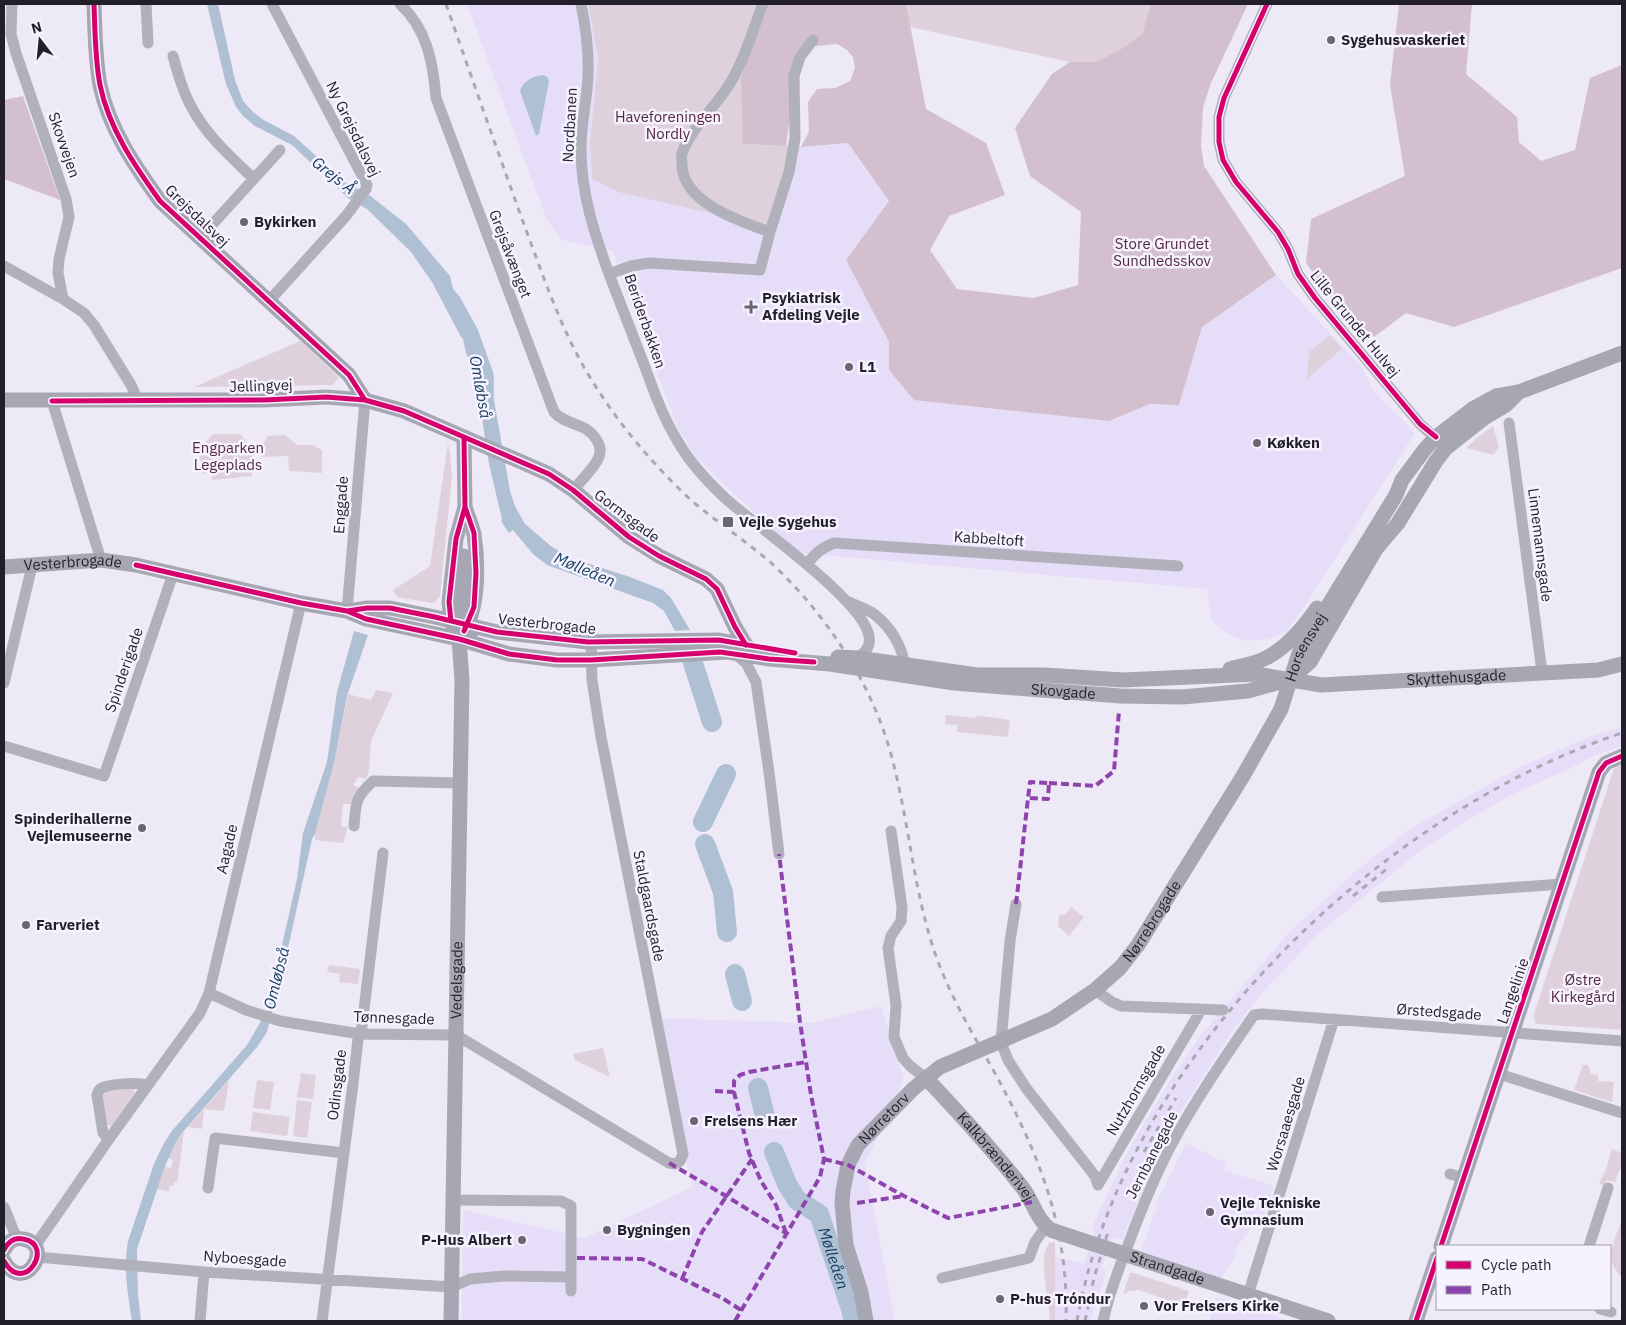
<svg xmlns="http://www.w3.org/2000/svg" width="1626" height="1325" viewBox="0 0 1626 1325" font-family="'IBM Plex Sans',sans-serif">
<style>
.built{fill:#e6def9}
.green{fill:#dfd1dc}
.forest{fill:#d3bfcd}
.water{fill:#b0c0d4}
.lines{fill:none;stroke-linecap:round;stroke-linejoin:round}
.river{stroke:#b0c0d4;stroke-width:20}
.street{stroke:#b1b1bc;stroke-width:11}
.secondary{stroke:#a6a7b3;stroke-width:15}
.rail{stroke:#aaa9b3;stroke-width:3;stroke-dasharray:6 6;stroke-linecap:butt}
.quiet{stroke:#8e44ad;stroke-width:4;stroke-dasharray:8 4;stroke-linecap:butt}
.cycleway-casing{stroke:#f6f2ff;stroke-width:8}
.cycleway{stroke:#d6006c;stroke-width:5}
.poi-dot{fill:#6a6671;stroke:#f6f2ff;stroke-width:2}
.labels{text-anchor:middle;stroke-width:5;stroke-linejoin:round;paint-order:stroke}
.poi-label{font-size:15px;font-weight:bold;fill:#231f2a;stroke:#f6f2ff;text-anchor:start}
.park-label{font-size:15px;fill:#55283f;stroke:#f6f2ff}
.street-label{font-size:15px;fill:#231f2a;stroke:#f6f2ff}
.water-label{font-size:16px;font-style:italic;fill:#173f60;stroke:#f6f2ff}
</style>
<rect width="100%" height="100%" fill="#ede9f6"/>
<path class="built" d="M 467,4 L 588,4 L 598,59 L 590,141 L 766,226 L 801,147 L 848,143 L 889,201 L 846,260 L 889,342 L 890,370 L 1109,421 L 1150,404 L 1179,405 L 1202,327 L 1276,275 L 1361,366 L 1373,390 L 1415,433 L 1301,612 L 1287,631 L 1268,639 L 1245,641 L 1224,632 L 1211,620 L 1207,589 L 799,553 L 719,480 L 696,457 L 678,428 L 624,287 L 613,251 L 562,240 L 546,218 Z
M 1622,727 L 1622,746 L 1593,756 L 1573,767 L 1517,792 L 1467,820 L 1421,850 L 1320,932 L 1265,990 L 1235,1027 L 1170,1128 L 1122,1240 L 1112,1237 L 1101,1269 L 1107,1271 L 1090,1321 L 1051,1321 L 1049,1255 L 1084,1264 L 1095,1233 L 1092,1227 L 1129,1149 L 1169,1082 L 1203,1032 L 1287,935 L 1355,872 L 1410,829 L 1522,766 L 1590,737 Z
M 881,1006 L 904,1079 L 865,1164 L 895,1321 L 462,1321 L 463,1210 L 585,1238 L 692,1187 L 654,1018 L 812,1023 Z
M 1186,1143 L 1226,1163 L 1223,1170 L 1274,1186 L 1262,1222 L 1253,1220 L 1249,1232 L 1238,1244 L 1234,1259 L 1221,1278 L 1141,1251 L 1154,1213 L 1156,1214 L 1157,1207 L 1155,1206 Z
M 1217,1297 L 1289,1321 L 1209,1321 Z"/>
<path class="green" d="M 588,4 L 769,4 L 741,77 L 744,144 L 801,147 L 766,226 L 618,192 L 592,179 L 590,141 L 598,59 Z
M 906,4 L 1151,4 L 1142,34 L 1121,49 L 1096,62 L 1070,62 L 910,27 Z
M 1330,335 L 1342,349 L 1307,379 L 1309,354 L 1310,351 Z
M 300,341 L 339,377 L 333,385 L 194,387 Z
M 1493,426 L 1499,447 L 1493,455 L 1466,448 L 1478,437 Z
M 213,434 L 240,434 L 252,448 L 252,476 L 212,480 L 212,472 L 202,474 L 199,450 Z
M 285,435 L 297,445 L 313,445 L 322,450 L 322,473 L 289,471 L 288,456 L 262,457 L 260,449 L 268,436 Z
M 448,443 L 450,453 L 452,476 L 440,596 L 436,601 L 432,603 L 397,597 L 393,590 L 430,566 Z
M 376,690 L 393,693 L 371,741 L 369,770 L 366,779 L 358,777 L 353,785 L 359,788 L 351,804 L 343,804 L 341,826 L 348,827 L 343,843 L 315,840 L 315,834 L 334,763 L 348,694 L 371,700 Z
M 946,715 L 976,718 L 977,716 L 981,716 L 1010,720 L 1008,737 L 957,732 L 957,725 L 945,724 Z
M 1622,765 L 1622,1030 L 1536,1024 L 1533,1017 L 1614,768 Z
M 1071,907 L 1084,917 L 1069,936 L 1058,926 L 1059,915 L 1066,914 Z
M 329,965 L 360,969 L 358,984 L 339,982 L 340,974 L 327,972 Z
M 603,1048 L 610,1077 L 575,1060 L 573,1054 Z
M 1583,1065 L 1588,1065 L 1591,1074 L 1598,1075 L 1598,1081 L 1614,1082 L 1612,1102 L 1574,1090 Z
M 301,1073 L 316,1075 L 313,1099 L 297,1097 Z
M 229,1080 L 224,1111 L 204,1109 L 202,1129 L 188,1127 Z
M 257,1080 L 274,1082 L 270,1110 L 253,1108 Z
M 129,1089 L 133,1089 L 135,1093 L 112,1126 L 106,1124 L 101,1097 C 107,1089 120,1090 129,1089 Z
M 297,1100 L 312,1102 L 307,1138 L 293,1136 Z
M 253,1112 L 290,1117 L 287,1136 L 250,1131 Z
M 184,1131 L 177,1183 L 174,1182 L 173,1186 L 170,1186 L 169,1191 L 157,1189 L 165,1166 L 171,1168 L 173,1160 L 168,1158 L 175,1144 Z
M 1612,1149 L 1622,1153 L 1622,1167 L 1619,1171 L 1615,1182 L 1607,1180 L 1604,1186 L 1599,1183 L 1606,1169 Z
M 1622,1219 L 1622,1277 C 1602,1260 1615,1240 1622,1219 Z
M 1055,1242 L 1055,1321 L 1050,1321 C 1050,1302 1037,1258 1049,1243 Z
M 1130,1273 L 1134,1273 L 1189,1291 L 1184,1306 L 1139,1290 L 1129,1291 L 1123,1295 Z"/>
<path class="forest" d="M 769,4 L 906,4 L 926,109 L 986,143 L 1005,195 L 949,216 L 930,250 L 957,289 L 1034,298 L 1078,285 L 1081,212 L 1030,176 L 1015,128 L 1052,74 L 1070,62 L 1096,62 L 1121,49 L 1142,34 L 1151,4 L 1248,4 L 1211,83 L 1203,107 L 1201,145 L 1204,166 L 1276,275 L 1202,327 L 1179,405 L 1150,404 L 1109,421 L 914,400 L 889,370 L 889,342 L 846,260 L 889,201 L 848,143 L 801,147 L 809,132 L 808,102 L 817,89 L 835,88 L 850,81 L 855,68 L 853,57 L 847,50 L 837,44 L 806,47 L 790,117 L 786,146 L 743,144 L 741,77 Z
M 1399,4 L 1472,4 L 1466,74 L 1517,117 L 1519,142 L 1541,161 L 1575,150 L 1590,78 L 1622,65 L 1622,268 L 1454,327 L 1406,313 L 1374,337 L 1334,303 L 1306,263 L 1311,219 L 1405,176 L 1390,85 Z
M 23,96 L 60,200 L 4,179 L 4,100 Z"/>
<path class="water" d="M 207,4 L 218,4 L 235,80 L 243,101 L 252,111 L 262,119 L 294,136 L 346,183 L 368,194 L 406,224 L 450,276 L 453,289 L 460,297 L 478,330 L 493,372 C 495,381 493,391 494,400 L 510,491 L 515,506 L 525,524 L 552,547 L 574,559 L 630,577 L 663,590 L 671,598 L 690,630 L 675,631 L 664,611 L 653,603 L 547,565 L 533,554 L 513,530 L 509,533 L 501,521 L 502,519 L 489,464 L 475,372 L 466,353 L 463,339 L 461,337 L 432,282 L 411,252 L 367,209 L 348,198 L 292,145 L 255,126 L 243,116 L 236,107 L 226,84 Z
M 543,75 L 547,77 L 549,81 L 539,134 L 536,136 L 520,91 C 523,81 533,76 543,75 Z
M 354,631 L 368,635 L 347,696 L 334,763 L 315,834 L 312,839 L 290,939 L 267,1032 L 257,1047 L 182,1133 L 175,1144 L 165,1166 L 137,1249 L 138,1294 L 141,1321 L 132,1321 C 128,1296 123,1267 128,1241 L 154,1164 L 163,1145 L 171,1132 L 247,1045 L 267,1011 L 297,879 L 303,833 L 327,762 L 337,692 Z"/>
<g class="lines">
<g class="river">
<path d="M 693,663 L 712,722"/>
<path d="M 703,822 L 726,774"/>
<path d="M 705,844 L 723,892 L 727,932"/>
<path d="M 735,974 L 742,1001"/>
<path d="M 758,1088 L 765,1116"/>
<path id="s1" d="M 774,1152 L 787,1184 L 797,1200 L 819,1214 L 851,1309 L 854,1321"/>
</g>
<path class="street" d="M 12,4 L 11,34 L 16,53 L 66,199 L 69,217 L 59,259 L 58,273 L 63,299
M 146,4 L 148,43
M 400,4 C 427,29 433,62 436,98 L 554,412 C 562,421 571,422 582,427 C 593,432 605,446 598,459 C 593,469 581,481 573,490
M 581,4 C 586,28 589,52 588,76 C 587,100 581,124 581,148 C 581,194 594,232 609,274
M 763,4 C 752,31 744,63 727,88 C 713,109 691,129 682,153 C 681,157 682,161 682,165 C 683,203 740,221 770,232
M 1267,4 L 1224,98 L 1219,117 L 1219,142 L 1223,160 L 1236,182 L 1278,232 L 1288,249 L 1298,274 L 1315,298 L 1420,424 L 1441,443
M 813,40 L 800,57 L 794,76 L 795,138 L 789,172 L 770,232 L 760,270 L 649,263 L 631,266 L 609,274 C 621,305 633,336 645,367 C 654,392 663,417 677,440 C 689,462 707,481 725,498 C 756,526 863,600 869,636 C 871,647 865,652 858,658
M 173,56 C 178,74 183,92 192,108 C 207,136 231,157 254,179
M 200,238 L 280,150
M 4,266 L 63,299 L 84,313 L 94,325 L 131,385 L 138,401
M 269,301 L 346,216 L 366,189 L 367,185 L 272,4
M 52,401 L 101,560
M 1509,423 L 1542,672
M 807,564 C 815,554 821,548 834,543 L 1178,566
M 849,602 C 857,606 867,609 874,614 C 890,626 906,650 904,671
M 347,611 L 365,400
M 734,653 L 746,663 L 756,682 L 769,772 L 779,854
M 4,683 L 32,566
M 4,746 L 104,776 L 173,574
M 354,826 C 356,802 355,798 373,781 L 461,783
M 891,831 L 902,907 L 901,921 L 891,936 L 888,948 L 896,1005 L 894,1037 L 903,1058 L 910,1066 L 926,1078
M 1382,897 L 1562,884
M 1016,904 L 1010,941 L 1001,1042 L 1008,1060 L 1026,1088 L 1095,1176 L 1098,1185
M 1095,990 L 1112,1002 L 1121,1006 L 1223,1010
M 209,993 L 246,1010 L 280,1021 L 360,1034 L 456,1035 L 669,1163 L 675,1164 L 680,1161 L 683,1154 L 601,737 L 592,680 L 591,642
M 1499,1074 L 1622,1113
M 109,1139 L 103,1133 L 97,1095 C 98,1092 98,1090 102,1088 C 110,1084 138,1082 147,1085
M 1450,1174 L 1464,1178
M 1098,1185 L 1201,1010
M 208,1188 L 215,1138 L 344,1153
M 454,1200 L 561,1201 L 571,1206 L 571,1277
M 4,1207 L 17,1239
M 35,1246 L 109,1139 L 200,1013 L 209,993 L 301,603
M 1589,1246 L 1608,1188
M 37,1257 L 204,1272 L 452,1287 L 470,1279 L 504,1276 L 571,1277 L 571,1291
M 942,1278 L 1029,1258 L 1035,1242 L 1046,1226
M 1248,1295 L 1334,1019
M 1600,1309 L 1611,1312
M 200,1321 L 204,1272
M 322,1321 L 353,1084 L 358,1039 L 362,1026 L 383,853
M 1103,1321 C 1109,1295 1118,1270 1128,1245 C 1141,1210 1155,1174 1174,1140 C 1197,1097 1226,1056 1254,1015 L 1263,1014 L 1622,1041"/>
<g class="secondary">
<path d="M 94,4 C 95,31 95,59 100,85 C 109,129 135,166 160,201 L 349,375 L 365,400"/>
<path d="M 4,400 L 264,400 L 326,397 L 365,400 L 404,411 L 549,474 L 573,490 L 629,537 L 659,556 L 706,579 L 717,589 L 735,627 L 746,645"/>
<path d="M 465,507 C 468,516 472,525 474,534 C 478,560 479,604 466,627"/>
<path d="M 464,556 C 463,580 457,610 472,631"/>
<path id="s2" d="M 4,567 L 101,560 L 136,565 L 301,603 L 347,611 L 366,619 L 459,639 L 509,654 L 557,660 L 591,660 L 728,652 L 769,659 L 830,664 L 954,683 L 1041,690 L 1121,696 L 1182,697 L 1248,691 L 1291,679 L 1310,662 L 1376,549 L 1398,523 L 1436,461 L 1446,448 L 1484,418 L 1506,405 L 1519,392"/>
<path d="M 348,611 L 367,608 L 390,608 L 435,617 L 497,632 L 588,642 L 719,640 L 746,645"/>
<path id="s3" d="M 838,657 L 858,658 L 977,675 L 1045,675 L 1123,680 L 1256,674 L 1321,685 L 1598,670 L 1622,664"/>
<path d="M 1230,669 C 1241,666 1253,664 1264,659 C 1285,649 1304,627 1317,608"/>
<path id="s4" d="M 926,1078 C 959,1113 992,1149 1022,1187 C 1033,1201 1036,1219 1051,1230 L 1328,1321"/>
<path d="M 1441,1246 L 1599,772 L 1606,763 L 1622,756"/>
<path d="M 4,1250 C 8,1242 14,1237 23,1239 C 56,1244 24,1297 4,1261"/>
<path id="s5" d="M 451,1321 L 462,680 L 459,639 L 451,621 L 449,602 L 456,539 L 465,507 L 464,437"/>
<path id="s6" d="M 866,1321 L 861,1292 L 846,1245 L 842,1203 L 843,1191 L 848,1165 L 858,1145 L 913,1089 L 940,1067 L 1052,1019 L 1095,990 L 1120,968 L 1138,945 L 1243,776 L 1281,709 L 1299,653 L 1396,495 L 1402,480 L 1425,449 L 1436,437 L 1474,408 L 1496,396 L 1519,392 L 1622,353"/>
<path d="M 1416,1321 L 1437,1258"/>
</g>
<path class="rail" d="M 446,4 C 472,79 499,155 526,230 C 544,278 561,329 588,374 C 616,421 652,464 692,501 C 717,522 744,540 769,561 C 792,582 815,608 833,634 C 860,672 882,717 893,762 C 910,828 914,895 937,959 C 951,997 971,1031 991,1066 C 1037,1149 1069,1225 1066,1321
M 1353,896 L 1388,868
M 1144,1152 L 1176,1098
M 1077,1321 C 1123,1061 1377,814 1622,733
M 1085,1321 L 1094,1278 L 1108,1232"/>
<path class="quiet" d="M 1049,783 L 1095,786 L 1114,771 L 1119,711
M 1016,904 C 1021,863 1025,822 1030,782 L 1049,783 L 1048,799 L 1028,798
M 715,1091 L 734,1092
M 824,1159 L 848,1165 L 904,1196 L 948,1218 L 1032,1202
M 669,1163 L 726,1196 L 786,1233
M 857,1203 L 904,1196
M 786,1233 L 776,1205 L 761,1181 L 749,1153 L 734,1092 L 734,1081 L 740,1075 L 749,1072 L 806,1062
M 577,1258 L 642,1259 L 722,1298 L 741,1310
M 682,1279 L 702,1232 L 752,1159
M 735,1321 L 820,1177 L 824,1159 L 811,1095 L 800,1022 L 779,854"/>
<g class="cycleway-casing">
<path id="cycleway" d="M 94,4 C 95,31 95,59 100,85 C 109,129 135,166 160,201 L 349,375 L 365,400
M 1267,4 L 1224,98 L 1219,117 L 1219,142 L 1223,160 L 1236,182 L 1278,232 L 1288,249 L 1298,274 L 1315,298 L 1420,424 L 1436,437
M 52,401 L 264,400 L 326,397 L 365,400 L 404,411 L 549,474 L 573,490 L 629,537 L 659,556 L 706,579 L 717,589 L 735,627 L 746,645
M 136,565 L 301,603 L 347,611 L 366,619 L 459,639 L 509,654 L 557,660 L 591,660 L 720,652 L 769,659 L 814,662
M 347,611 L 367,608 L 390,608 L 435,617 L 497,632 L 588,642 L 719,640 L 795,653
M 451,621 L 449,602 L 456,539 L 465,507 L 464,437
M 464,631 L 474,607 L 476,573 L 474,533 L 465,507
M 1441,1246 L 1599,772 L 1606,763 L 1622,756
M 4,1250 C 8,1242 14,1237 23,1239 C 56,1244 24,1297 4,1261
M 1416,1321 L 1437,1258"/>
</g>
<use href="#cycleway" class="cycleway"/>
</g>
<g class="poi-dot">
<circle cx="1331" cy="40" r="5"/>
<circle cx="244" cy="222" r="5"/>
<path d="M748.5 299.5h5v5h5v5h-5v5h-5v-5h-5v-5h5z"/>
<circle cx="849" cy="367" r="5"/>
<circle cx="1257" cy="443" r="5"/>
<rect x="722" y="516" width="12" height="12" rx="2.5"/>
<circle cx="142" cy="828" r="5"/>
<circle cx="26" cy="925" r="5"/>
<circle cx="694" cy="1121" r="5"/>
<circle cx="1210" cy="1212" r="5"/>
<circle cx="607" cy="1230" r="5"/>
<circle cx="522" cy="1240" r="5"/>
<circle cx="1000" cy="1299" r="5"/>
<circle cx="1144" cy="1306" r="5"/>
</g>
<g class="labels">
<g class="poi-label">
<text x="1341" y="45">Sygehusvaskeriet</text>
<text x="254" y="227">Bykirken</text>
<text x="762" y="303">Psykiatrisk<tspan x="762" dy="17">Afdeling Vejle</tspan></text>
<text x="859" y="372">L1</text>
<text x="1267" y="448">Køkken</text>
<text x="739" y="527">Vejle Sygehus</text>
<text x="132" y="824" text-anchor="end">Spinderihallerne<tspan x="132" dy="17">Vejlemuseerne</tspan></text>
<text x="36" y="930">Farveriet</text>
<text x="704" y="1126">Frelsens Hær</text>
<text x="1220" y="1208">Vejle Tekniske<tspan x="1220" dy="17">Gymnasium</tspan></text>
<text x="617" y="1235">Bygningen</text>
<text x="512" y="1245" text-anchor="end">P-Hus Albert</text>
<text x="1010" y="1304">P-hus Tróndur</text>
<text x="1154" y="1311">Vor Frelsers Kirke</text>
</g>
<g class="park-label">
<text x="668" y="122">Haveforeningen<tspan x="668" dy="17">Nordly</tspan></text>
<text x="1162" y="249">Store Grundet<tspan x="1162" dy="17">Sundhedsskov</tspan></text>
<text x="228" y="453">Engparken<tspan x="228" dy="17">Legeplads</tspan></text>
<text x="1583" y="985">Østre<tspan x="1583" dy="17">Kirkegård</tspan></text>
</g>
<g class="street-label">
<text transform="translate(570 125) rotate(-87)" y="5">Nordbanen</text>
<text transform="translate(353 129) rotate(64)" y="5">Ny Grejsdalsvej</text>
<text transform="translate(64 145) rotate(71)" y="5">Skovvejen</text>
<text transform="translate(197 216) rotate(44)" y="5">Grejsdalsvej</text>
<text transform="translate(510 254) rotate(69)" y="5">Grejsåvænget</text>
<text transform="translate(645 321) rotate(71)" y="5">Beriderbakken</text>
<text transform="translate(1355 324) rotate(51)" y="5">Lille Grundet Hulvej</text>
<text transform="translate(261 386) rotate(-2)" y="5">Jellingvej</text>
<text transform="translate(341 505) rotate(-86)" y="5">Enggade</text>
<text transform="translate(627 516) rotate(37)" y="5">Gormsgade</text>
<text transform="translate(989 539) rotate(4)" y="5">Kabbeltoft</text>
<text transform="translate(1540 545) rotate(83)" y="5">Linnemannsgade</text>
<text dy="5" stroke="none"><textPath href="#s2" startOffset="69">Vesterbrogade</textPath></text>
<text transform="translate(547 624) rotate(6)" y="5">Vesterbrogade</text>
<text dy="5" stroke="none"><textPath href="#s6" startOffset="874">Horsensvej</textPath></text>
<text transform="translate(124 670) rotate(-71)" y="5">Spinderigade</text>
<text dy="5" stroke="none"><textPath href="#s3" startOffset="621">Skyttehusgade</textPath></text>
<text dy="5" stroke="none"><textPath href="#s2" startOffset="1074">Skovgade</textPath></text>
<text transform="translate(227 849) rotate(-77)" y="5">Aagade</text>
<text transform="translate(649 906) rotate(79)" y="5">Staldgaardsgade</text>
<text dy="5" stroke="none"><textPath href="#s6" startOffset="559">Nørrebrogade</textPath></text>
<text dy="5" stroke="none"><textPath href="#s5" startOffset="341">Vedelsgade</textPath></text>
<text transform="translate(1513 991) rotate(-71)" y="5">Langelinie</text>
<text transform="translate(1439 1012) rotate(4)" y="5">Ørstedsgade</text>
<text transform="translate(394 1018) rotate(2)" y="5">Tønnesgade</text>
<text transform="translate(337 1085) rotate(-83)" y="5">Odinsgade</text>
<text transform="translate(1136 1090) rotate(-60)" y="5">Nutzhornsgade</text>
<text dy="5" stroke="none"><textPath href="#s6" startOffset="219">Nørretorv</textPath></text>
<text transform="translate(1286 1124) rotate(-73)" y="5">Worsaaesgade</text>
<text transform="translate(1152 1155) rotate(-63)" y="5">Jernbanegade</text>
<text dy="5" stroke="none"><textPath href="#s4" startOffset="105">Kalkbrænderivej</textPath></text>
<text transform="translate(245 1259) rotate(4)" y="5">Nyboesgade</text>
<text dy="5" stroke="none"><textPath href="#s4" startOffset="320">Strandgade</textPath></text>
</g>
<g class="water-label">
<text transform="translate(334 175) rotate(38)" y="6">Grejs Å</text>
<text transform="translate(481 387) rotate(80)" y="6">Omløbså</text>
<text transform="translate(585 569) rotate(23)" y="6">Mølleåen</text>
<text transform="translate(276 978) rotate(-76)" y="6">Omløbså</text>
<text dy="6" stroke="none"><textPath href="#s1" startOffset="126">Mølleåen</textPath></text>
</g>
</g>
<rect width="1626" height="1325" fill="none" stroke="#231f2a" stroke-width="10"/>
<rect x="1436" y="1245" width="175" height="65" fill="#f6f2ff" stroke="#a29eaa"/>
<rect x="1446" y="1261" width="25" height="8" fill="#d6006c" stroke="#a29eaa"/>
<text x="1481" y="1270" font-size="15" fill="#231f2a">Cycle path</text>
<rect x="1446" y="1286" width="25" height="8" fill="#8e44ad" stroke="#a29eaa"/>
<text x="1481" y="1295" font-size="15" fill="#231f2a">Path</text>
<g transform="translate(40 40) rotate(344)" stroke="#f6f2ff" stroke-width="4" paint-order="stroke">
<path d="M0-4L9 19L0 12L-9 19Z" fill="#231f2a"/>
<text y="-8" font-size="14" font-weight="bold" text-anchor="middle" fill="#231f2a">N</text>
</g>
</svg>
